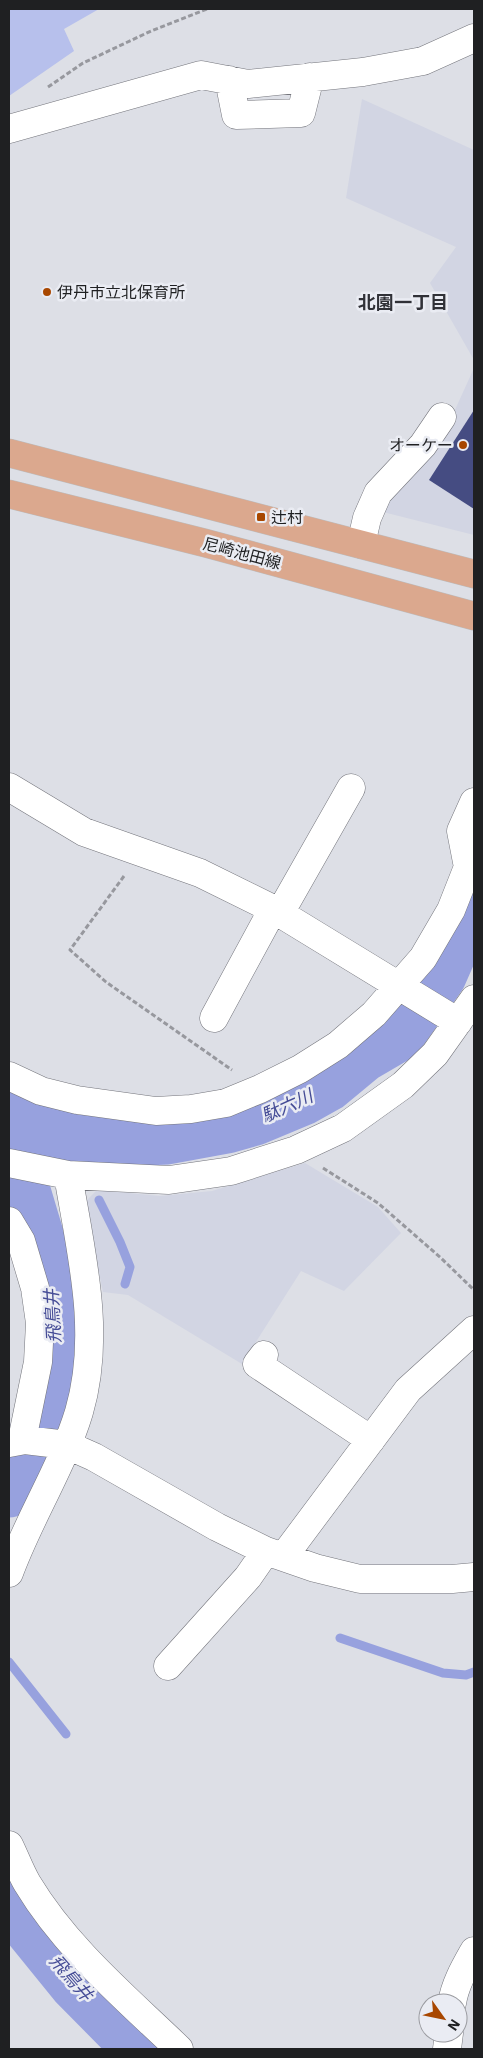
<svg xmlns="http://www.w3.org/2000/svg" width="483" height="2058" viewBox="0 0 483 2058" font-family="'IBM Plex Sans','Noto Sans JP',sans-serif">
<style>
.built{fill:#d2d5e3}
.green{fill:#b7c0ec}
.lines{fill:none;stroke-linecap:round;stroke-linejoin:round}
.stream{stroke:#97a1de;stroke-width:9}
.river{stroke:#97a1de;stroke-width:51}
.building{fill:#454c82}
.minor-casing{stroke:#74757c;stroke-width:29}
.major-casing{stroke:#bcbcbd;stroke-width:29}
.path{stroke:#97989e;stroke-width:3;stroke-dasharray:5 2.5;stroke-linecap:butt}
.minor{stroke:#fff;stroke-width:28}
.major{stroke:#dba88e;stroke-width:28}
.poi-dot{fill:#a84700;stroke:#eaecf3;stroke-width:2}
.labels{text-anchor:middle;stroke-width:5;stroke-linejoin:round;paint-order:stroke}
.poi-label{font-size:16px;fill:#1f2022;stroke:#eaecf3;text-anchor:start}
.street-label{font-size:16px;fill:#1f2022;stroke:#eaecf3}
.neighbourhood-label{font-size:18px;font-weight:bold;fill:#303137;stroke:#eaecf3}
.water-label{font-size:18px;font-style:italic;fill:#454c96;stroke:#eaecf3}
</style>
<rect width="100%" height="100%" fill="#dddfe6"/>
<path class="built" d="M 362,99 L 474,150 L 474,360 L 430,283 L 456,247 L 346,198 Z
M 474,368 L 474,535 L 379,511 L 444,434 Z
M 305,1163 L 378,1207 L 401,1233 L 344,1291 L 301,1271 L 242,1364 L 128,1295 L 103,1292 L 84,1203 L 97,1190 L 160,1196 L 212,1191 Z"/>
<path class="green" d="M 9,9 L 99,9 L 64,29 L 74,51 L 9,96 Z"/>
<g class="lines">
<path class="stream" d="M 460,932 L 474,937
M 99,1200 L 120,1242 L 130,1267 L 125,1284
M 340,1638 L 443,1673 L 466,1675 L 474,1672
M 9,1662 L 66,1734"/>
<path class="river" d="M 9,1116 L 73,1140 L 105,1142 L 167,1139 L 227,1128 L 255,1120 L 303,1100 L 328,1086 L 363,1057 L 399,1036 L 441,976 L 474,901
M 9,1137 L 51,1278 C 69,1350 41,1428 9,1492
M 9,1904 L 74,1984 L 138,2049"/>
</g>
<path class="building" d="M 474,410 L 474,509 L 429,480 Z"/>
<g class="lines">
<g class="minor-casing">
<path id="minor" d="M 229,80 L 236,115 L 301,113 L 310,77
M 9,129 L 201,75 L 248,84 L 363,72 L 423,61 L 474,38
M 361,544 L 367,518 L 378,493 L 423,445 L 442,417
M 9,787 L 84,832 L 200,873 L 273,909 L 458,1022
M 280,913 L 351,788
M 214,1018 L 273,909
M 9,1076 L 41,1091 L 77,1100 L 156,1111 L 191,1109 L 226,1103 L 260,1089 L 300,1069 L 338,1045 L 374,1014 L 423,958 L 451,910 L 468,867 L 461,831 L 474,802
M 9,1163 L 68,1175 L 169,1180 L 231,1171 L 296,1150 L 343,1128 L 403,1085 L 435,1054 L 474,999
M 9,1221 L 21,1241 L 35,1288 L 40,1323 L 38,1362 L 22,1440
M 264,1355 L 257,1364 L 371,1440
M 9,1443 L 25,1440 L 67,1445 L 94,1457 L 217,1527 L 266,1551 L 315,1568 L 360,1579 L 452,1579 L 474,1577
M 284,1556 L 408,1390 L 474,1330
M 9,1573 C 29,1518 62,1468 79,1412 C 102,1334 81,1253 68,1175
M 168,1666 L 248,1577 L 266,1551
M 9,1845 C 15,1857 20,1871 27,1883 C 66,1948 125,1997 179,2049
M 452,2003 C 455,1984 465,1967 474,1951
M 447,2049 L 449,2033"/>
</g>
<g class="major-casing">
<path id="major" d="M 9,453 L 474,574
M 9,494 L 205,543 L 474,616"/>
</g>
<path class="path" d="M 48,87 L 83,63 L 151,31 L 207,9
M 124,876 L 70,950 L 106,982 L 232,1070
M 323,1168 L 378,1203 L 441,1258 L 474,1290"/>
<use href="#minor" class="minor"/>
<use href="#major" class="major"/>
</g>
<g class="poi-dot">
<circle cx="47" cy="292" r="5"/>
<circle cx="463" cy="445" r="5"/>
<rect x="256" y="512" width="10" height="10" rx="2.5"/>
</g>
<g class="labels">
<g class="poi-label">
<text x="57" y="298">伊丹市立北保育所</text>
<text x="453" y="451" text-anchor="end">オーケー</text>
<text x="271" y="523">辻村</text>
</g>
<g class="street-label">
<text transform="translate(242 553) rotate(15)" y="6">尼崎池田線</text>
</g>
<g class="neighbourhood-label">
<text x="403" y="309">北園一丁目</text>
</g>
<g class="water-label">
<text transform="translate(287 1106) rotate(-24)" y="6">駄六川</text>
<text transform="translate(53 1316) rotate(-93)" y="6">飛鳥井</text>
<text transform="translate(71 1978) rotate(49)" y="6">飛鳥井</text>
</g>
</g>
<rect width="483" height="2058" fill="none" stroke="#1f2022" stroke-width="20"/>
<g transform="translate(443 2018) rotate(123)"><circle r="24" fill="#eaecf3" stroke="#999a9f"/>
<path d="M0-4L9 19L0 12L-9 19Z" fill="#a84700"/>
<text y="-8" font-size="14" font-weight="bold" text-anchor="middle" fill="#1f2022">N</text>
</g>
</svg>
